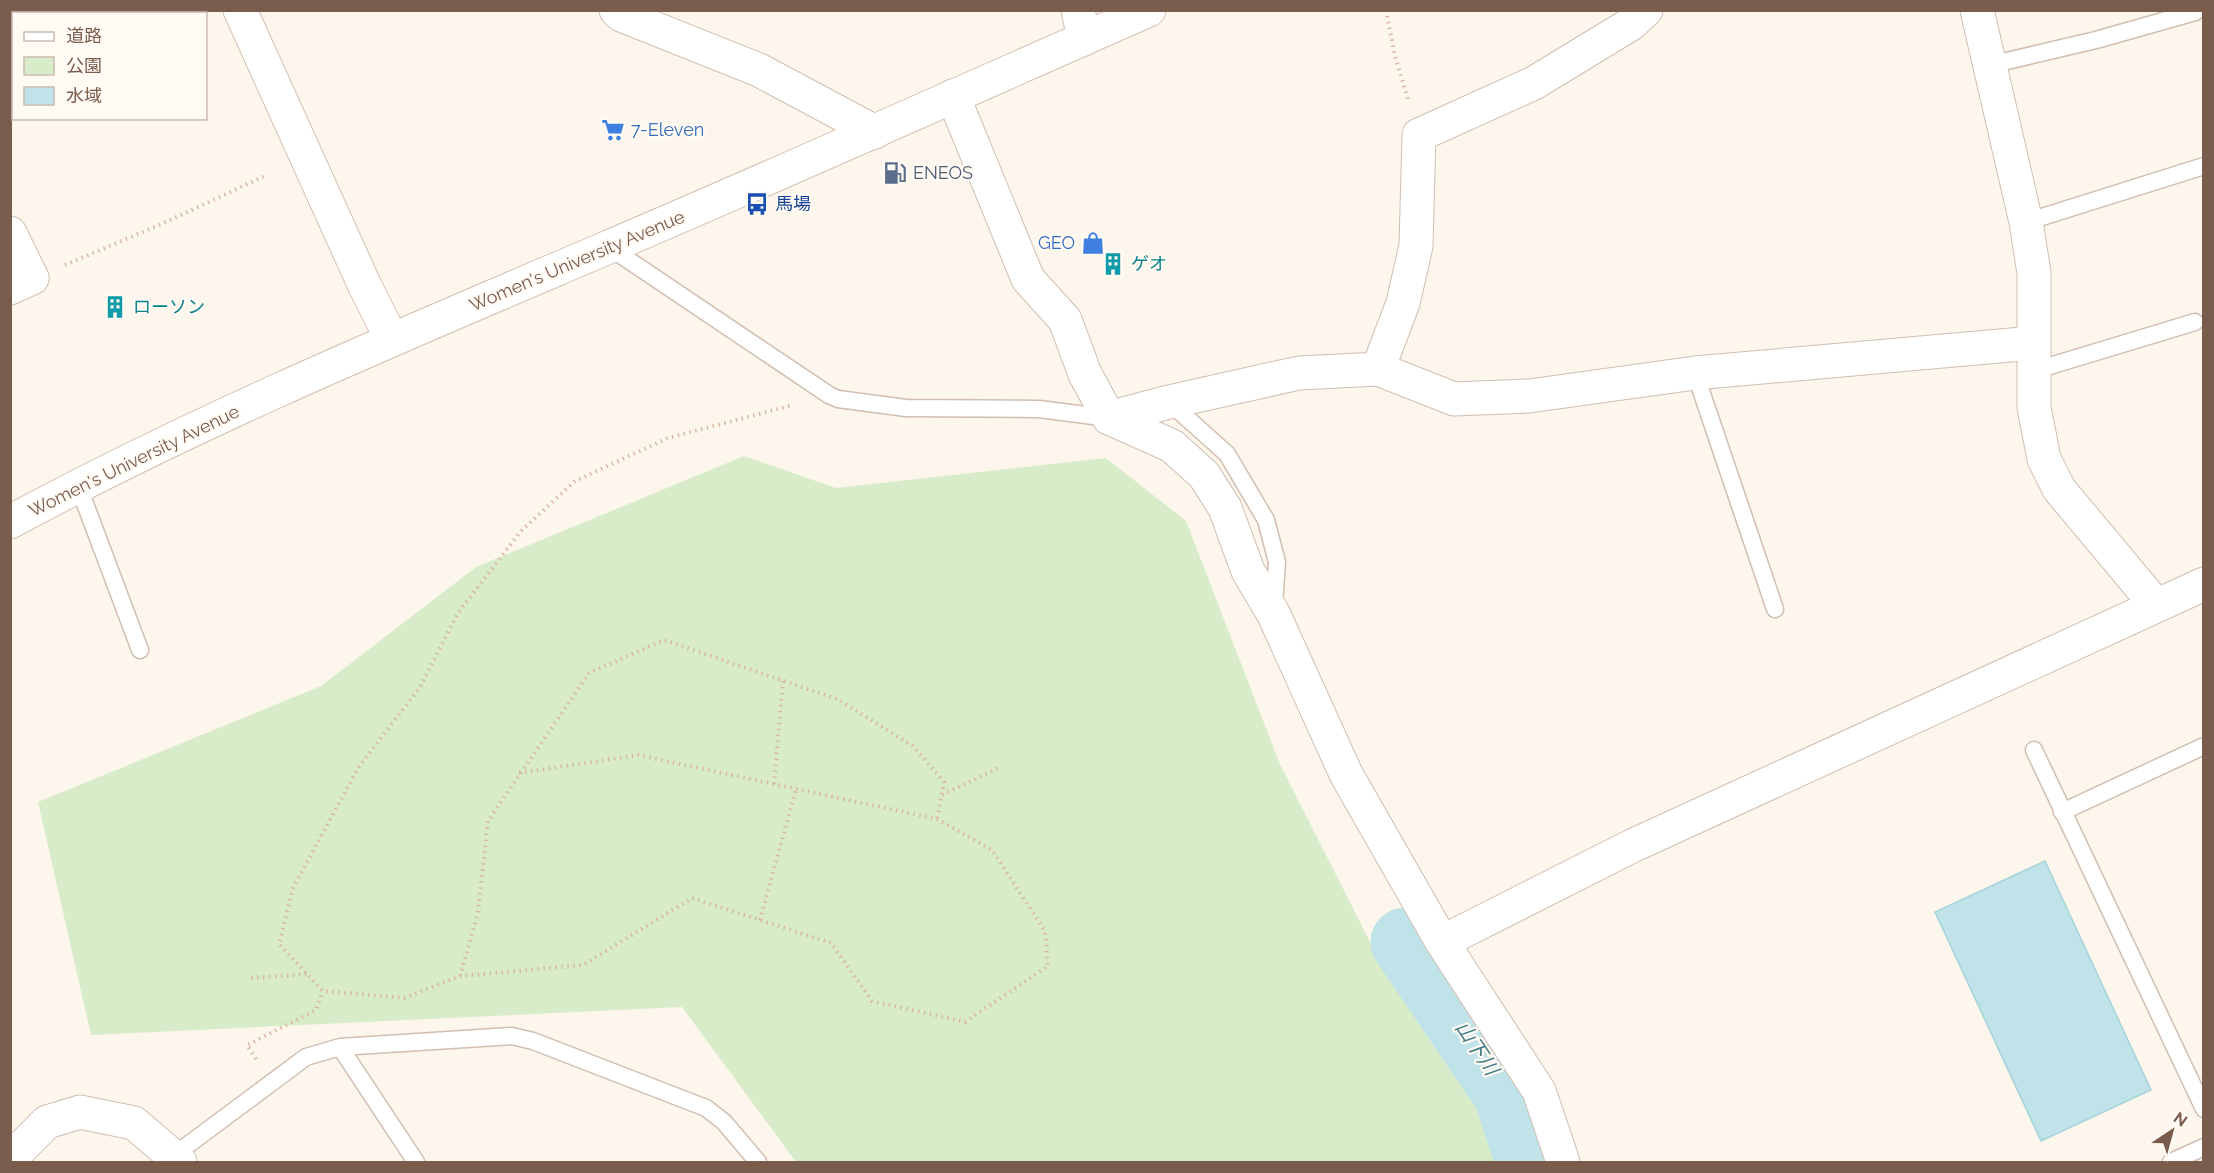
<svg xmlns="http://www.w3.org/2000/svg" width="2214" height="1173" viewBox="0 0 2214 1173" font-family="Raleway,'Noto Sans JP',sans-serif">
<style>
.green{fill:#d8ecc9}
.water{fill:#bfe3e8;stroke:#a5d3da;stroke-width:1.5}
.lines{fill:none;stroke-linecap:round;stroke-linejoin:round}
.river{stroke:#bfe3e8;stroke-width:69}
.lane-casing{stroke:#d1beb0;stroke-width:19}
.street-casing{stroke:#d1beb0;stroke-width:35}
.secondary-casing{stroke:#d6c0b0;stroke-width:35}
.path{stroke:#d9b8a5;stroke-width:4;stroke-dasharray:1.5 4.5;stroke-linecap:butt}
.lane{stroke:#fff;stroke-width:16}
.street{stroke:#fff;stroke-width:33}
.secondary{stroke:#fff;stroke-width:33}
.labels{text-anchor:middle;stroke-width:4.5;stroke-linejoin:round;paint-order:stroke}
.shop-label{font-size:18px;fill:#366cbe;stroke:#fffaf3;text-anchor:start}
.service-label{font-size:18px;fill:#4e5e75;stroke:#fffaf3;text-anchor:start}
.transit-label{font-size:18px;fill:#164399;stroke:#fffaf3;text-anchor:start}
.street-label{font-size:18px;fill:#7a5c4d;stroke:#fffaf3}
.culture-label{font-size:18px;fill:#0d838f;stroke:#fffaf3;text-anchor:start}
.water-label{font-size:20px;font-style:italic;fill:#437c86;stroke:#fffaf3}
</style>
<rect width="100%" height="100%" fill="#fdf6ec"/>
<path class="green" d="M 744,456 L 836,488 L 1106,458 L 1186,521 L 1279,762 L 1372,946 L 1480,1095 L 1500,1162 L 796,1162 L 682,1007 L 91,1035 L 38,802 L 321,686 L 476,567 Z"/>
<path class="water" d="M 2045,861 L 2151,1090 L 2041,1141 L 1935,912 Z"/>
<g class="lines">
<path class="river" d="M 1405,942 L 1508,1094 L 1530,1162"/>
<g class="lane-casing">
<path id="lane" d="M 1990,65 L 2096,40 L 2195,12
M 2026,222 L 2204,166
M 609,247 L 829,395 L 838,399 L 906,408 L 1039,409 L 1109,418
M 2033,371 L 2195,322
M 1695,373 L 1775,609
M 1169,402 L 1227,454 L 1266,520 L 1277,562 L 1274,605
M 78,485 L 140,650
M 2034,750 L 2204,1109
M 2062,812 L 2204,746
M 340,1047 L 416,1162
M 173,1156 L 306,1057 L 340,1047 L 512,1036 L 533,1041 L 706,1108 L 724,1122 L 758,1162
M 2171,1162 L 2204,1147"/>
</g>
<g class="street-casing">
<path id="street" d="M 616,10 L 621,15 L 759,70 L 875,132
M 1078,10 L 1084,39
M 1977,10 L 2026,222 L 2034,273 L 2034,407 L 2044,459 L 2059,489 L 2156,605
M 953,96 L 1028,279 L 1065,320 L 1085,374 L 1109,418 L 1172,446 L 1204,475 L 1225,508 L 1248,571 L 1274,615 L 1346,774 L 1442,942 L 1539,1091 L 1563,1162
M 10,233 L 32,278
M 1378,369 L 1403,303 L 1416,246 L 1419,135 L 1534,83 L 1631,24 L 1646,10
M 1109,418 L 1169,402 L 1299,373 L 1378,369 L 1454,399 L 1529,396 L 1695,373 L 2034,343
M 1442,942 L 1634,845 L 2204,584
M 10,1159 L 47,1122 L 80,1112 L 134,1123 L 180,1162"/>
</g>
<g class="secondary-casing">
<path id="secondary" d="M 240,10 L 364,284 L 392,340
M 10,288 L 32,278
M 10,522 C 199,420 400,336 597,252 C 782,173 965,91 1149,10"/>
</g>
<path class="path" d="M 1386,10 L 1395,56 L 1408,100
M 65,265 L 166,222 L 267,175
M 519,773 L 638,755 L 937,819 L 992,850 L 1045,931 L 1048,966 L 965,1022 L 872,1001 L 831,943 L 692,898 L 583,965 L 460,976 L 404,998 L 323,991 L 279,944 L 293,888 L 358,768 L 420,687 L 458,613 L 521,531 L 575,481 L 668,438 L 793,405
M 774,784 L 783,681
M 942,795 L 998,768
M 760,920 L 796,789
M 460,976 L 478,913 L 488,821 L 589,673 L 664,640 L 837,699 L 913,746 L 944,782 L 937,819
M 251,978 L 307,974
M 256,1059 L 247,1045 L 316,1010 L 323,991"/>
<use href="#lane" class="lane"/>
<use href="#street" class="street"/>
<use href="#secondary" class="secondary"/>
</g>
<defs>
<g id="supermarket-bare" transform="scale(1.8)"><path d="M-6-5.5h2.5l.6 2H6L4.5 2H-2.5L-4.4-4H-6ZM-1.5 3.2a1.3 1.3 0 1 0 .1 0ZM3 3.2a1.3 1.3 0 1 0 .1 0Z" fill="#3f7fe0" stroke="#fffaf3" stroke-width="2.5" paint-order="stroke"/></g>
<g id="fuel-bare" transform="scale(1.8)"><path d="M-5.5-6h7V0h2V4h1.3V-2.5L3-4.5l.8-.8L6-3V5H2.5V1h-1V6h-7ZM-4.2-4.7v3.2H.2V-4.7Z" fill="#5c6f8a" stroke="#fffaf3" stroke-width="2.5" paint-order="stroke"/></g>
<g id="bus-bare" transform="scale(1.8)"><path d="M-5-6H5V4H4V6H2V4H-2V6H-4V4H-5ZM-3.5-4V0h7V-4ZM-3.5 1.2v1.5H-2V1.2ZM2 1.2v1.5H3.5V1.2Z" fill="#1a4fb4" stroke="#fffaf3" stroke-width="2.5" paint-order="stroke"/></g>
<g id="shop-bare" transform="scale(1.8)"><path d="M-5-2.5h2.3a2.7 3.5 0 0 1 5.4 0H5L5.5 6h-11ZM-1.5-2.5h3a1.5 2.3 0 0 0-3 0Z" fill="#3f7fe0" stroke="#fffaf3" stroke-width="2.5" paint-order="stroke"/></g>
<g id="building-bare" transform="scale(1.8)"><path d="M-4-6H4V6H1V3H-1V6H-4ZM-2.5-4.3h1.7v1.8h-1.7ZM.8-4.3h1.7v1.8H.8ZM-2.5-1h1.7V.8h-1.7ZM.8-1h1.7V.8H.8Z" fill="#0f9aa8" stroke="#fffaf3" stroke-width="2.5" paint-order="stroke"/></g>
</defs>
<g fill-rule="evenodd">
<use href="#supermarket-bare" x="613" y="130"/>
<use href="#fuel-bare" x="895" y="173"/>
<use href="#bus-bare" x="757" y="204"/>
<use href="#shop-bare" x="1093" y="243"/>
<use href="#building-bare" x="1113" y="264"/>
<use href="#building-bare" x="115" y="307"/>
</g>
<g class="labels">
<g class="shop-label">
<text x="631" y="136">7-Eleven</text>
<text x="1075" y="249" text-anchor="end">GEO</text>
</g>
<g class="service-label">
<text x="913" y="179">ENEOS</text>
</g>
<g class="transit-label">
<text x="775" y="210">馬場</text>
</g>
<g class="street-label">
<text transform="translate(577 261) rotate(-23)" y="6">Women's University Avenue</text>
<text transform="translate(134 461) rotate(-26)" y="6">Women's University Avenue</text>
</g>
<g class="culture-label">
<text x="1131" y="270">ゲオ</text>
<text x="133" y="313">ローソン</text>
</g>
<g class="water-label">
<text transform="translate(1477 1048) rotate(56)" y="7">山下川</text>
</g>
</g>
<rect width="2214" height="1173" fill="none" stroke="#7a5c4d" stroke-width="24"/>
<rect x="12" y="12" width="195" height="108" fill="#fffaf3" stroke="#cabbb1" stroke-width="1.5"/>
<rect x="24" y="32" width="30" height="9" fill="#ffffff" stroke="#cabbb1" stroke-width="1.5"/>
<text x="66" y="42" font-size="18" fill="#7a5c4d">道路</text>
<rect x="24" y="57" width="30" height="18" fill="#d8ecc9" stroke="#cabbb1" stroke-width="1.5"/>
<text x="66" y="72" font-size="18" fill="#7a5c4d">公園</text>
<rect x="24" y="87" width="30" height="18" fill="#bfe3e8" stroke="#cabbb1" stroke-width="1.5"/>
<text x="66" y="102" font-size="18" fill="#7a5c4d">水域</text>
<g transform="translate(2172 1131) rotate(36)" stroke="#fffaf3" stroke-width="4.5" paint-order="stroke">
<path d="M0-4.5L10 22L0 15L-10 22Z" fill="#7a5c4d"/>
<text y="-9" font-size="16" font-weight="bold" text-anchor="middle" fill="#7a5c4d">N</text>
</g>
</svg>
